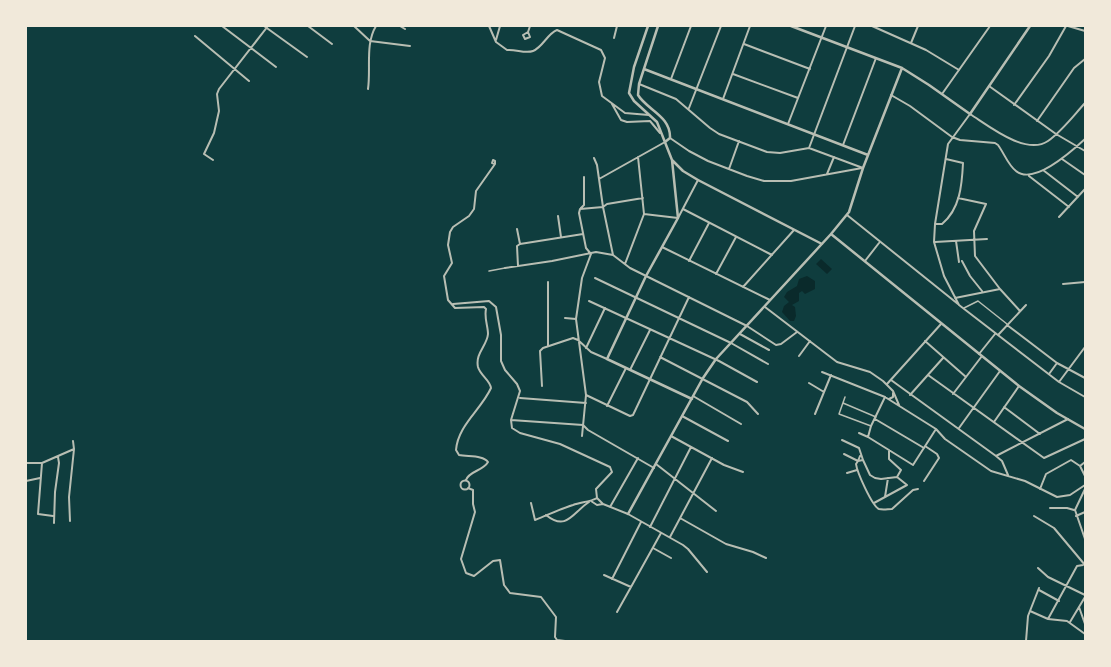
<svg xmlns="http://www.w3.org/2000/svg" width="1111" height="667" viewBox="0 0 1111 667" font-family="Karla,sans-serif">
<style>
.water{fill:#0a2a2b}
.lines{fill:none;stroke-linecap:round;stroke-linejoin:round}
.pedestrian{stroke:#b8beb3;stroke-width:1.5}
.minor{stroke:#b8beb3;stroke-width:2}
.tertiary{stroke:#b8beb3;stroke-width:2.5}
</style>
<rect width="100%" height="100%" fill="#0f3d3e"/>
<path class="water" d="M 821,259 L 832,269 L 827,274 L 816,264 Z
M 807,276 L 815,281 L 815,289 L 805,294 L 802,291 L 799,293 L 799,301 L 792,305 L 795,307 L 796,316 L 794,321 L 790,321 L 782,312 L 784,306 L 789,302 L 784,297 L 787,292 L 797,286 L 799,279 Z"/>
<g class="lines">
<path class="pedestrian" d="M 489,271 L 505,268
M 964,308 L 978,301 L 1007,324
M 845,397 L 839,414 L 871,426
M 843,403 L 876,417"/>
<path class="minor" d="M 222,26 L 276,67
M 264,26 L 307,57
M 308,26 L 332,44
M 354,26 L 370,41 L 410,46
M 400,26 L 405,29
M 489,26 L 496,42 L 507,50 C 516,49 525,54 533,51 C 543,47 547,34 557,30 L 601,50 L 605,58 L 599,82 L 602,96 L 625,113 L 649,115
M 587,26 L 589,26
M 872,26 L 926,50 L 959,70
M 1068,26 L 1085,31
M 528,32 L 523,35 L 525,39 L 530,37 L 528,32 L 530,26
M 195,36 L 249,81
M 614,38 L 617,26
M 496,40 L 500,26
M 911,43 L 918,26
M 744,44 L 810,69
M 733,74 L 798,98
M 671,79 L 691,26
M 639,84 L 676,99 L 710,128 L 719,134 L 767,152 L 780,153 L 809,148 L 863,168
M 989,86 L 1056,134 L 1085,151
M 368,89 C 371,69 365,44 376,26
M 942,94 L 990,26
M 891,95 L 910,106 L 952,137 L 960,140 L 995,143 L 998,145 C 1004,153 1008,165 1016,171 C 1034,186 1072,151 1085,139
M 723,99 L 750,26
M 1085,103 C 1074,115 1062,131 1048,141 C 1026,156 989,126 970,114 L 948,144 L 935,224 L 934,242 L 944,276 L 959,305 L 1059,382 L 1085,397
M 612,104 L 621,120 L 627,122 L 650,121 L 660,133
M 1014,105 L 1049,56 L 1066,26
M 689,108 L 721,26
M 1037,121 L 1074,68 L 1085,59
M 788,124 L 826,26
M 670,138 L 689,151 L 708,161 L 747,176 L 764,181 L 791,181 L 862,168
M 843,145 L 876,58
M 809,148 L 855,26
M 594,158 L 597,165 L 603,207 L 613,255
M 1062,159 L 1085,175
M 213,160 L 204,154 L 214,133 L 219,111 L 217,94 L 219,89 L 268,26
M 729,169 L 739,141
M 1043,170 L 1078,197
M 827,174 L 834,157
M 1029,176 L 1069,207
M 599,179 L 665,142
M 581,208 L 584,205 L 584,177
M 683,209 L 772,255
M 644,214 L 678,218 L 698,180
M 847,215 L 958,304
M 558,216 L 561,237
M 1059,217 L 1085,189
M 935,224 L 942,224 C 960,209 962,185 963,163 L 946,159
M 517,229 L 520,244
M 956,241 L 959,262
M 935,242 L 987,239
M 662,247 L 770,300
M 591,254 L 586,248 L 579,213 L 580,209 L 603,207 L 607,204 L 643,198
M 689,261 L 709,223
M 865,261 L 879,243
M 962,261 L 970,276 L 982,291
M 625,264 L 644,214 L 638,157
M 518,266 L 517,246 L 520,244 L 583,234
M 505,268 L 552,261 L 596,252 L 613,255 L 630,268 L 747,326 L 776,345 L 781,344 L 797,332
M 716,274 L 736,237
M 595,278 L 731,343 L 768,364
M 1063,284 L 1085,282
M 743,287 L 794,230
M 1000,289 L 1020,311
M 955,298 L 1000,289 L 975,256 L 974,231 L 986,204 L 958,198
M 589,301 L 719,361 L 757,382
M 453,304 L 489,301 L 496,307 L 501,335 L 501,361 L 505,370 L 517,384 L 520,391 L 511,420 L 512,428 L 520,433 L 560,444 L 610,467 L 612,472 L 596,489 L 597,498 L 603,504 L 628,514 L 683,545 L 688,549 L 707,572
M 765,307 L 837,362 L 870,372 L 883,381 L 893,391 L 899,405
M 565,318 L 576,319
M 1007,325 L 1057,363 L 1085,378
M 740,334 L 769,350
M 999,334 L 1026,305
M 925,341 L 966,377
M 548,346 L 548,282
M 586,348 L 605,308
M 979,354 L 995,334
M 799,356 L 810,341
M 660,357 L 747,402 L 758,414
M 630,370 L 650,330
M 822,372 L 885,397 L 936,429 L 945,439 L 991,471 L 1025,481 L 1057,497 L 1070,495 L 1085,485
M 1049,374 L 1057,363
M 928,375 L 1044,458 L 1085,439
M 891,380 L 996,456 L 1002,461 L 1008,475
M 1059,382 L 1085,347
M 809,383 L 824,392
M 887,384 L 941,324
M 542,386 L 540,351 L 543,348 L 573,338 L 578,340 L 591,352 L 607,359
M 953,394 L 982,356
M 586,395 L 630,416 L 633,415 L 689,297
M 910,395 L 943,358
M 693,396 L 741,424
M 520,398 L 586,403
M 889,399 L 893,397 L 893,393
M 607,406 L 626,368
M 1004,407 L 1040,434
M 815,414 L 831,375
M 682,416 L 728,441
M 875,419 L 924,448
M 511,420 L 583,425 L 588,430 L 654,468
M 994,422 L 1019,386
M 959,428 L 1000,371
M 859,433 L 868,437 L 913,465 L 936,429
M 582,436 L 586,395 L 576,319 L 582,278 L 591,254
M 671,436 L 724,465 L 743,472
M 868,437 L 871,426 L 885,397
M 842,440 L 859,448 L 863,460
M 889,450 L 889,459 L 901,470 L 897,477 L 881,479 L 875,478 L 870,475 L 863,460 L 858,461 L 856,464 C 857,472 872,506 879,509 C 883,510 888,509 892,509 L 913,490 L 918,489
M 844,454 L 858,461 L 860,456
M 996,456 L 1068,419
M 26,463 L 42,463 L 74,449
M 42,463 L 38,514 L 53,516
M 656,464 L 716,511
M 1080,466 L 1085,462
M 847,473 L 857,470
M 466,480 C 469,471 483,471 488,462 C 483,455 468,457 459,455 L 456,450 C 458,425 481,410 491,388 C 490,380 480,375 478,367 C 475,353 487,346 488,334 C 488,326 484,318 486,309 L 484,307 L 455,308 L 448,300 L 444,276 L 452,263 L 448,245 L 450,232 L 453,227 L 469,216 L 474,209 L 476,191 L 495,164 L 495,161 L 493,160 L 492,163 L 495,164
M460.5 485a4.5 4.5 0 1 1 9 0a4.5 4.5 0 1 1-9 0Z
M 26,481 L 40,478
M 924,481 L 939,458 L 937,454 L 925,446
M 468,488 L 473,490 L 473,504 L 475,512 L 461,559 L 466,573 L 474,576 L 493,561 L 500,560 L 504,585 L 510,593 L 541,597 L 556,617 L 555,637 L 557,640 L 565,641
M 1040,489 L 1046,474 L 1071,460 L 1080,466 L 1085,476
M 1085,489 L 1075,510 L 1085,539
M 885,497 L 888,478
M 591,501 L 597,505 L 603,504
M 531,503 L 535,520 C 548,515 560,509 573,505 C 581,502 590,502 597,498
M 874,503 L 907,485 L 897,477
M 610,507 L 638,458
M 1050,508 L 1067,508 L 1074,510
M 546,515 C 567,532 573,512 589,502
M 1034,516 L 1054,528 L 1085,565
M 1076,516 L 1085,512
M 680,518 L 726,544 L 753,552 L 766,558
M 70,521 L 69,497 L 74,449 L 73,441
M 54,523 L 55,492 L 59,463 L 58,457
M 650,527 L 691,447
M 670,537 L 712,458
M 653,548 L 671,558
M 1038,568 L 1048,577 L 1085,595
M 604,575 L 631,587 L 661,533
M 612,579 L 641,522
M 1039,590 L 1059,601
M 1079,607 L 1085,624
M 1030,611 L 1048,619 L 1067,621 L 1085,634
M 617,612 L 631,587
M 1048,619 L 1077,566 L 1083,565
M 1070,622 L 1085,597
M 1026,641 L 1028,616 L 1039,588"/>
<path class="tertiary" d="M 648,26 L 634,67 L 629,93 L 634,101 L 657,122 L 672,160 L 683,171 L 698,180 L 822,244
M 658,26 L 639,84 L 638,95 C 647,110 671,116 670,138 L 665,142
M 791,26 L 902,68 L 929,85 L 970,114 L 1030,26
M 644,69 L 868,155
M 672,160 L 678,218 L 646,276 L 607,359 L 692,399
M 831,234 L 1019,386 L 1057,413 L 1085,429
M 628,514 L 703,378 L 716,359 L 831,234 L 849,212 L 863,168 L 902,68"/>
</g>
<rect width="1111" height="667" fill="none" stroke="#f1e9da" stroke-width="54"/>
</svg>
